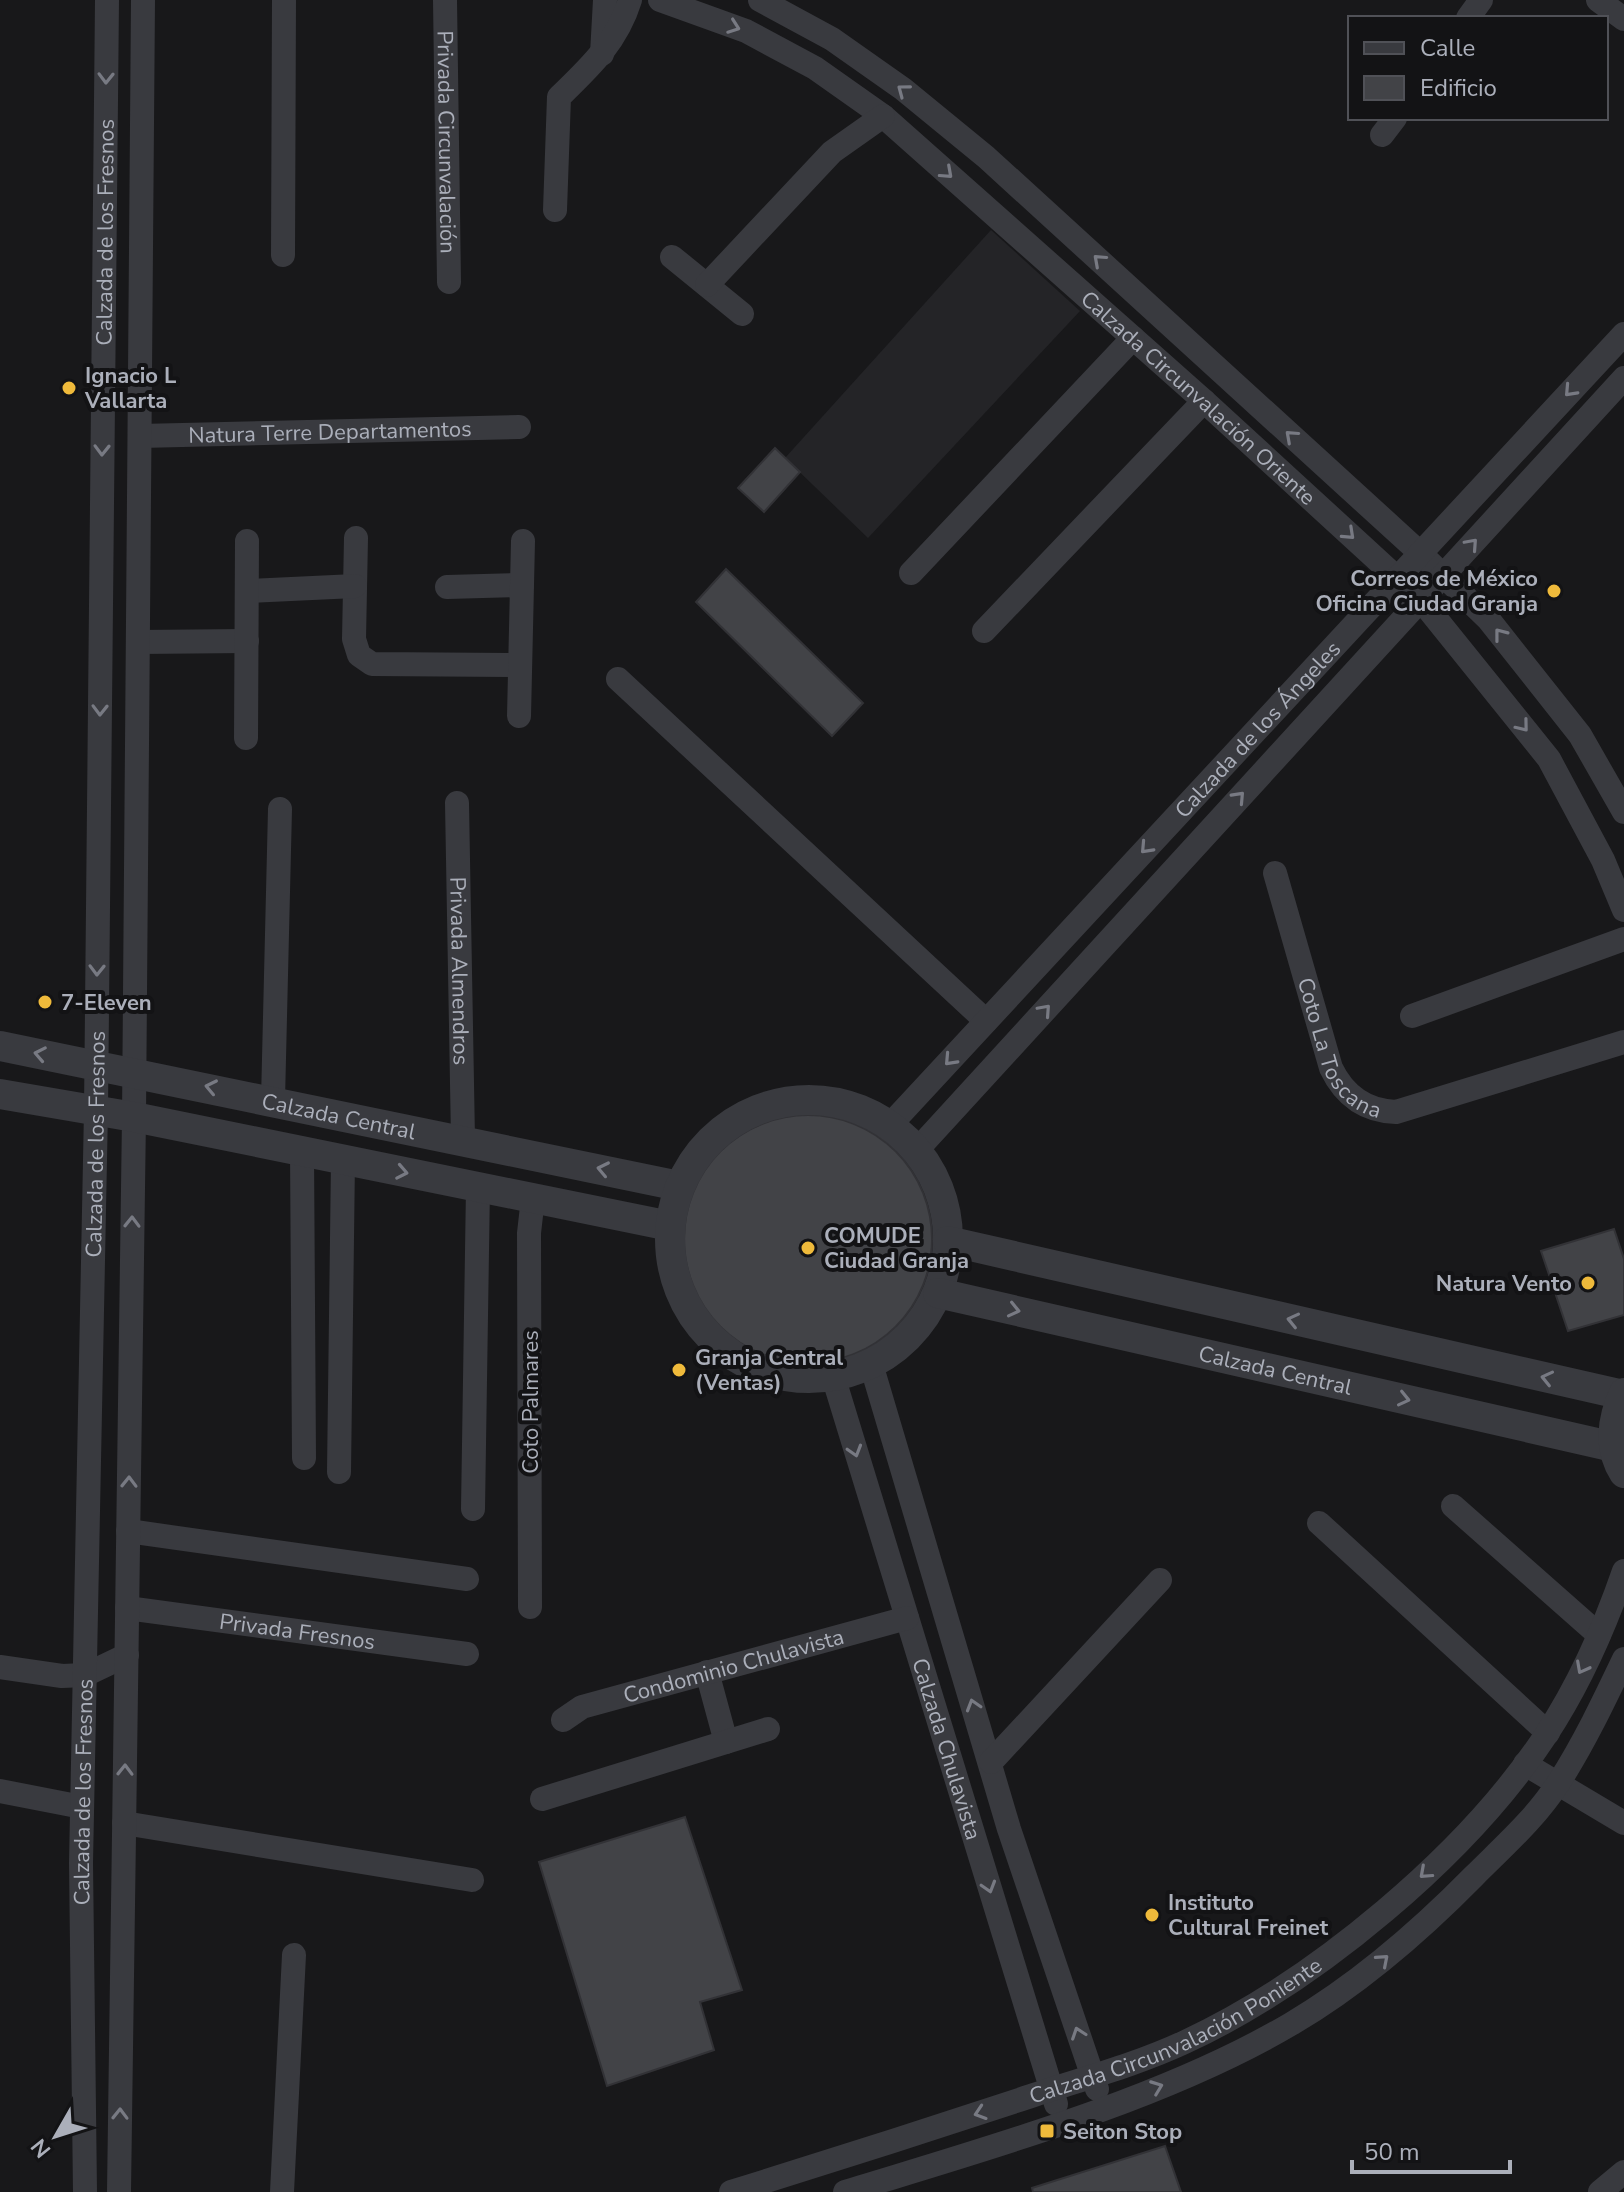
<svg xmlns="http://www.w3.org/2000/svg" width="1624" height="2192" viewBox="0 0 1624 2192" font-family="'Nunito Sans',sans-serif">
<style>
.built{fill:#242427}
.building{fill:#424347;stroke:#323236;stroke-width:2}
.lines{fill:none;stroke-linecap:round;stroke-linejoin:round}
.minor{stroke:#393a3f;stroke-width:24}
.tertiary{stroke:#393a3f;stroke-width:30}
.oneway{stroke:#787a83}
.poi-dot{fill:#efba3b;stroke:#131315;stroke-width:3}
.labels{text-anchor:middle;stroke-width:8;stroke-linejoin:round;paint-order:stroke}
.street-label{font-size:22px;fill:#abafba;stroke:#131315}
.poi-label{font-size:22px;font-weight:bold;fill:#abafba;stroke:#131315;text-anchor:start}
</style>
<rect width="100%" height="100%" fill="#18181a"/>
<path class="built" d="M 991,230 L 1080,311 L 868,538 L 785,458 Z"/>
<path class="building" d="M 775,448 L 800,472 L 764,512 L 738,488 Z
M 726,569 L 863,703 L 832,736 L 696,602 Z
M684 1239a124 124 0 1 1 248 0a124 124 0 1 1-248 0Z
M 1614,1229 L 1624,1259 L 1624,1315 L 1568,1331 L 1541,1251 Z
M 685,1817 L 742,1990 L 700,2002 L 714,2050 L 607,2086 L 539,1862 Z
M 1165,2146 L 1181,2192 L 1033,2192 L 1032,2188 Z"/>
<g class="lines">
<g class="minor">
<path id="s1" d="M 445,0 L 449,282"/>
<path id="s2" d="M 660,0 L 746,31 L 815,68 L 883,116 L 1204,401 L 1421,600 L 1549,759 L 1603,860 L 1624,910"/>
<path d="M 760,0 L 832,39 L 903,89 L 986,157 L 1419,552 L 1489,620 L 1580,735 L 1624,812"/>
<path d="M 1598,0 L 1624,19"/>
<path d="M 1468,18 L 1481,0"/>
<path d="M 602,54 L 605,0"/>
<path d="M 1382,135 L 1395,118"/>
<path d="M 555,210 L 559,97 C 590,67 617,42 630,0"/>
<path d="M 283,255 L 284,0"/>
<path d="M 672,257 L 742,314"/>
<path d="M 707,285 L 832,152 L 883,116"/>
<path id="s3" d="M 140,436 L 519,427"/>
<path d="M 356,538 L 354,639 L 359,655 L 372,664 L 520,665"/>
<path d="M 911,573 L 1133,338"/>
<path d="M 447,587 L 522,585"/>
<path d="M 247,591 L 355,586"/>
<path d="M 984,631 L 1204,401"/>
<path d="M 138,642 L 247,641"/>
<path d="M 618,679 L 986,1021"/>
<path d="M 519,716 L 523,541"/>
<path d="M 246,738 L 247,541"/>
<path id="s4" d="M 457,803 L 463,1139"/>
<path id="s5" d="M 1275,873 L 1331,1068 C 1344,1095 1365,1111 1396,1112 L 1624,1042"/>
<path d="M 1412,1016 L 1624,939"/>
<path d="M 273,1100 L 280,809"/>
<path id="s6" d="M 890,1125 L 1624,334"/>
<path d="M 917,1150 L 1624,378"/>
<path d="M 302,1151 L 304,1458"/>
<path d="M 871,1364 L 1009,1829 L 1097,2089"/>
<path id="s7" d="M 833,1376 L 1056,2104"/>
<path d="M 339,1472 L 343,1160"/>
<path d="M 1453,1506 L 1599,1635"/>
<path d="M 473,1509 L 478,1187"/>
<path d="M 1319,1523 L 1548,1733"/>
<path d="M 128,1531 L 467,1579"/>
<path d="M 530,1607 L 529,1233 L 533,1198"/>
<path id="s8" d="M 127,1608 L 467,1654"/>
<path d="M 0,1667 L 62,1676 L 85,1675 L 127,1655"/>
<path d="M 707,1672 L 726,1742"/>
<path id="s9" d="M 563,1720 L 582,1707 L 907,1618"/>
<path d="M 991,1762 L 1160,1580"/>
<path d="M 1525,1764 L 1624,1823"/>
<path d="M 0,1791 L 82,1807"/>
<path d="M 542,1799 L 768,1729"/>
<path d="M 124,1823 L 472,1880"/>
<path id="s10" d="M 85,2192 L 81,1863 L 96,1110 L 107,0"/>
<path d="M 119,2192 L 134,1117 L 143,0"/>
<path d="M 282,2192 L 294,1955"/>
<path id="s11" d="M 731,2192 C 831,2161 931,2129 1031,2096 C 1082,2079 1136,2065 1185,2042 C 1316,1981 1467,1855 1546,1735 C 1579,1685 1605,1626 1624,1571"/>
<path d="M 845,2192 C 988,2148 1162,2100 1291,2024 C 1359,1984 1419,1932 1474,1876 C 1504,1846 1536,1818 1559,1782 C 1584,1743 1604,1701 1624,1659"/>
<path d="M 1600,2192 L 1624,2172"/>
</g>
<g class="tertiary">
<path id="s12" d="M 0,1046 L 679,1186"/>
<path d="M 0,1094 L 134,1117 L 670,1226"/>
<circle cx="809" cy="1239" r="139"/>
<path d="M 948,1241 L 1623,1395"/>
<path id="s13" d="M 938,1293 L 1614,1447"/>
<path d="M 1624,1393 C 1612,1419 1608,1448 1624,1473"/>
</g>
</g>
<defs><path id="oneway-chevron" d="M-2-3.5L2.5 0L-2 3.5" fill="none" stroke-width="1.6" stroke-linecap="round" stroke-linejoin="round" transform="scale(2)"/></defs>
<g class="oneway">
<use href="#oneway-chevron" transform="translate(734 27) rotate(20)"/>
<use href="#oneway-chevron" transform="translate(106 78) rotate(91)"/>
<use href="#oneway-chevron" transform="translate(903 90) rotate(-143)"/>
<use href="#oneway-chevron" transform="translate(947 173) rotate(42)"/>
<use href="#oneway-chevron" transform="translate(1099 260) rotate(-138)"/>
<use href="#oneway-chevron" transform="translate(1570 391) rotate(133)"/>
<use href="#oneway-chevron" transform="translate(1291 436) rotate(-138)"/>
<use href="#oneway-chevron" transform="translate(102 450) rotate(91)"/>
<use href="#oneway-chevron" transform="translate(1349 534) rotate(43)"/>
<use href="#oneway-chevron" transform="translate(1472 544) rotate(-48)"/>
<use href="#oneway-chevron" transform="translate(1500 634) rotate(-128)"/>
<use href="#oneway-chevron" transform="translate(100 710) rotate(91)"/>
<use href="#oneway-chevron" transform="translate(1523 726) rotate(51)"/>
<use href="#oneway-chevron" transform="translate(1239 797) rotate(-47)"/>
<use href="#oneway-chevron" transform="translate(1146 848) rotate(133)"/>
<use href="#oneway-chevron" transform="translate(97 970) rotate(91)"/>
<use href="#oneway-chevron" transform="translate(1045 1010) rotate(-48)"/>
<use href="#oneway-chevron" transform="translate(40 1054) rotate(-169)"/>
<use href="#oneway-chevron" transform="translate(950 1060) rotate(133)"/>
<use href="#oneway-chevron" transform="translate(211 1087) rotate(-168)"/>
<use href="#oneway-chevron" transform="translate(603 1169) rotate(-168)"/>
<use href="#oneway-chevron" transform="translate(402 1172) rotate(11)"/>
<use href="#oneway-chevron" transform="translate(132 1222) rotate(-89)"/>
<use href="#oneway-chevron" transform="translate(1014 1310) rotate(13)"/>
<use href="#oneway-chevron" transform="translate(1293 1320) rotate(-167)"/>
<use href="#oneway-chevron" transform="translate(1547 1378) rotate(-167)"/>
<use href="#oneway-chevron" transform="translate(1404 1399) rotate(13)"/>
<use href="#oneway-chevron" transform="translate(855 1451) rotate(73)"/>
<use href="#oneway-chevron" transform="translate(129 1482) rotate(-89)"/>
<use href="#oneway-chevron" transform="translate(1582 1668) rotate(118)"/>
<use href="#oneway-chevron" transform="translate(973 1705) rotate(-107)"/>
<use href="#oneway-chevron" transform="translate(125 1770) rotate(-89)"/>
<use href="#oneway-chevron" transform="translate(1425 1873) rotate(138)"/>
<use href="#oneway-chevron" transform="translate(989 1887) rotate(73)"/>
<use href="#oneway-chevron" transform="translate(1383 1960) rotate(-41)"/>
<use href="#oneway-chevron" transform="translate(1078 2033) rotate(-109)"/>
<use href="#oneway-chevron" transform="translate(1157 2087) rotate(-21)"/>
<use href="#oneway-chevron" transform="translate(980 2113) rotate(162)"/>
<use href="#oneway-chevron" transform="translate(120 2114) rotate(-89)"/>
</g>
<g class="poi-dot">
<circle cx="69" cy="388" r="8"/>
<circle cx="1554" cy="591" r="8"/>
<circle cx="45" cy="1002" r="8"/>
<circle cx="808" cy="1248" r="8"/>
<circle cx="1588" cy="1283" r="8"/>
<circle cx="679" cy="1370" r="8"/>
<circle cx="1152" cy="1915" r="8"/>
<rect x="1039" y="2123" width="16" height="16" rx="4"/>
</g>
<g class="labels">
<g class="street-label">
<text dy="8" stroke="none"><textPath href="#s1" startOffset="142">Privada Circunvalación</textPath></text>
<text dy="8" stroke="none"><textPath href="#s10" startOffset="1960">Calzada de los Fresnos</textPath></text>
<text dy="8" stroke="none"><textPath href="#s2" startOffset="676">Calzada Circunvalación Oriente</textPath></text>
<text dy="8" stroke="none"><textPath href="#s3" startOffset="190">Natura Terre Departamentos</textPath></text>
<text dy="8" stroke="none"><textPath href="#s6" startOffset="540">Calzada de los Ángeles</textPath></text>
<text dy="8" stroke="none"><textPath href="#s4" startOffset="168">Privada Almendros</textPath></text>
<text dy="8" stroke="none"><textPath href="#s5" startOffset="190">Coto La Toscana</textPath></text>
<text dy="8" stroke="none"><textPath href="#s12" startOffset="346">Calzada Central</textPath></text>
<text dy="8" stroke="none"><textPath href="#s10" startOffset="1048">Calzada de los Fresnos</textPath></text>
<text dy="8" stroke="none"><textPath href="#s13" startOffset="346">Calzada Central</textPath></text>
<text transform="translate(530 1402) rotate(-90)" y="8">Coto Palmares</text>
<text dy="8" stroke="none"><textPath href="#s8" startOffset="172">Privada Fresnos</textPath></text>
<text dy="8" stroke="none"><textPath href="#s9" startOffset="180">Condominio Chulavista</textPath></text>
<text dy="8" stroke="none"><textPath href="#s7" startOffset="390">Calzada Chulavista</textPath></text>
<text dy="8" stroke="none"><textPath href="#s10" startOffset="400">Calzada de los Fresnos</textPath></text>
<text dy="8" stroke="none"><textPath href="#s11" startOffset="474">Calzada Circunvalación Poniente</textPath></text>
</g>
<g class="poi-label">
<text x="85" y="383">Ignacio L<tspan x="85" dy="25">Vallarta</tspan></text>
<text x="1538" y="586" text-anchor="end">Correos de México<tspan x="1538" dy="25">Oficina Ciudad Granja</tspan></text>
<text x="61" y="1010">7-Eleven</text>
<text x="824" y="1243">COMUDE<tspan x="824" dy="25">Ciudad Granja</tspan></text>
<text x="1572" y="1291" text-anchor="end">Natura Vento</text>
<text x="695" y="1365">Granja Central<tspan x="695" dy="25">(Ventas)</tspan></text>
<text x="1168" y="1910">Instituto<tspan x="1168" dy="25">Cultural Freinet</tspan></text>
<text x="1063" y="2139">Seiton Stop</text>
</g>
</g>
<rect x="1348" y="16" width="260" height="104" fill="#131315" stroke="#505157" stroke-width="2"/>
<rect x="1364" y="42" width="40" height="12" fill="#393a3f" stroke="#505157" stroke-width="2"/>
<text x="1420" y="56" font-size="24" fill="#abafba">Calle</text>
<rect x="1364" y="76" width="40" height="24" fill="#424347" stroke="#505157" stroke-width="2"/>
<text x="1420" y="96" font-size="24" fill="#abafba">Edificio</text>
<g transform="translate(56 2136) rotate(231)" stroke="#131315" stroke-width="6" paint-order="stroke">
<path d="M0-6L14 30L0 20L-14 30Z" fill="#abafba"/>
<text y="-12" font-size="22" font-weight="bold" text-anchor="middle" fill="#abafba">N</text>
</g>
<path d="M1352 2160v12h158v-12" fill="none" stroke="#abafba" stroke-width="4"/>
<text x="1364" y="2160" font-size="24" fill="#abafba" stroke="#131315" stroke-width="6" paint-order="stroke">50 m</text>
</svg>
